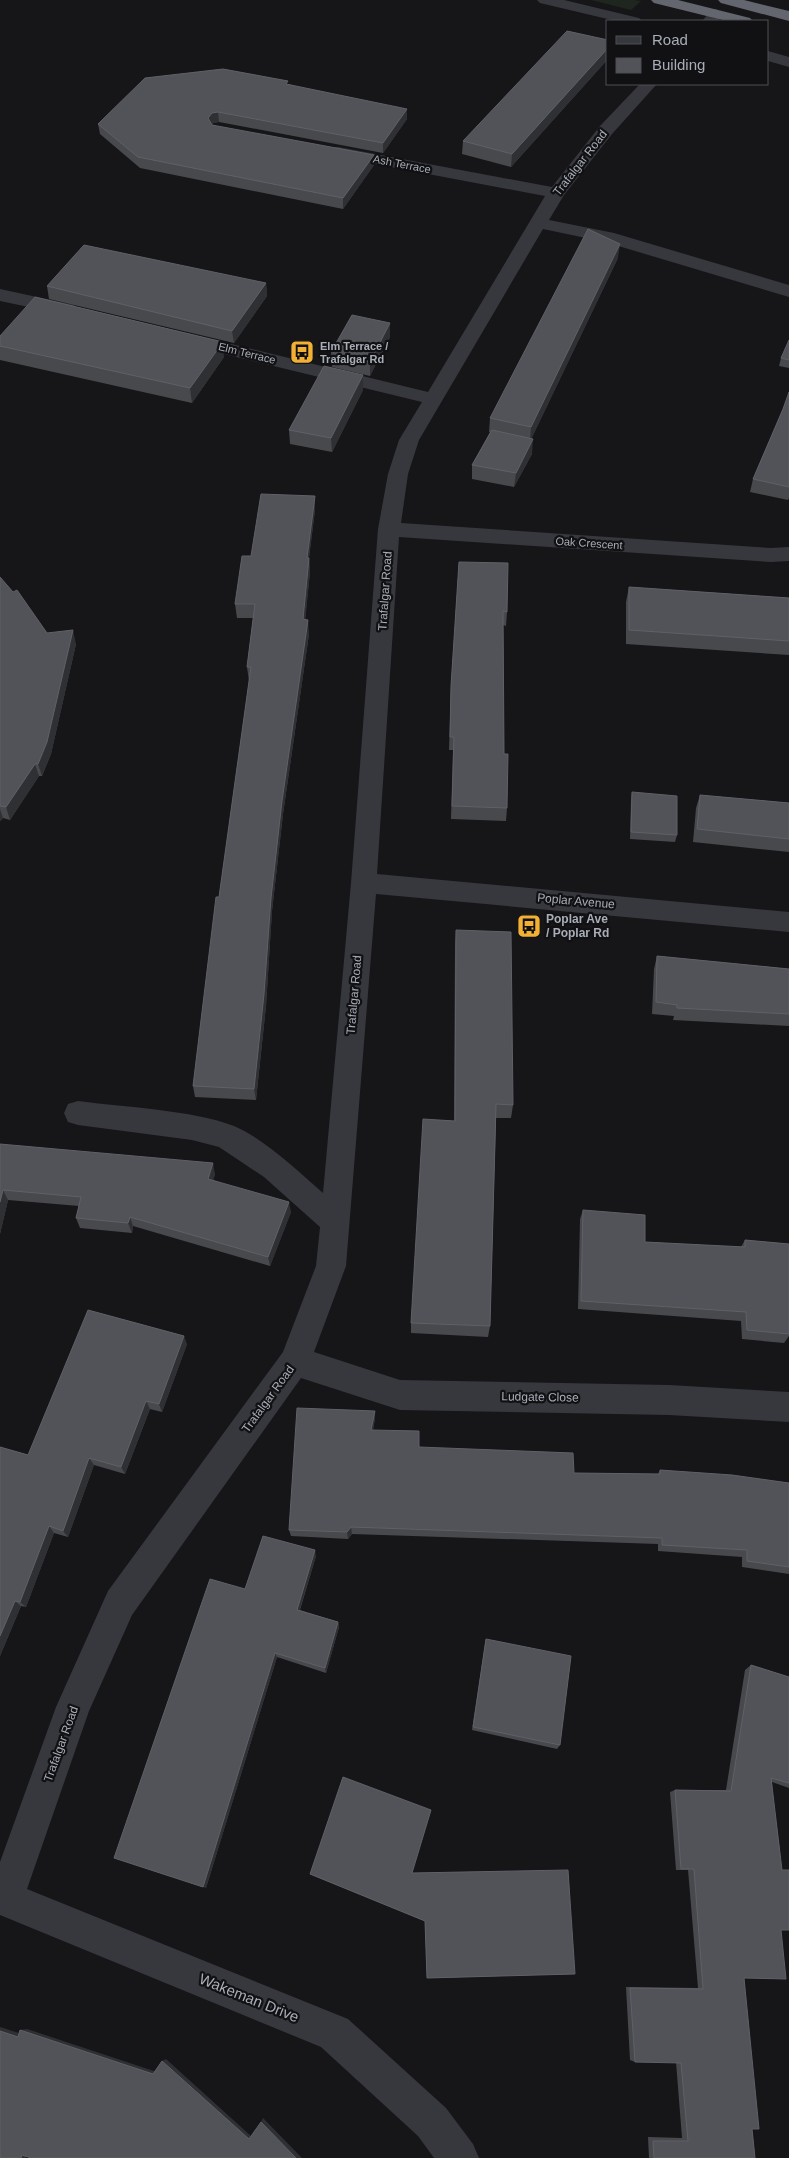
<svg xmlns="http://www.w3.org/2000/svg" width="789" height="2158" viewBox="0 0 789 2158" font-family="Helvetica,sans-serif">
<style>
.green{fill:#1e261f}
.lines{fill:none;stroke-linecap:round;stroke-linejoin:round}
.minor{fill:#37383d;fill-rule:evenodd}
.highway{fill:#63666e;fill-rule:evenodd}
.wall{fill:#47494d}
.shaded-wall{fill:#2f3033}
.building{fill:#525359;stroke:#5f6168}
.labels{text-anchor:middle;stroke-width:4.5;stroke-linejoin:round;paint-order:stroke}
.far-street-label{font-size:11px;fill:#a8adb8;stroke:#111113}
.far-poi-label{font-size:11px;font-weight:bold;fill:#a8adb8;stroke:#111113;text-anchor:start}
.street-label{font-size:12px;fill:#a8adb8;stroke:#111113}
.poi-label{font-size:12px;font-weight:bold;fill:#a8adb8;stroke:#111113;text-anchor:start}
.near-street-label{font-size:15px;fill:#a8adb8;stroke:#111113}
</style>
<rect width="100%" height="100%" fill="#161618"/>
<path class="green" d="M 591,0 L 635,0 L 641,1 L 631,10 Z"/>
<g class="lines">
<path class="minor" d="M 537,0 L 564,0 L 639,18 L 642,21 L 616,21 L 540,3 Z
M 716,9 L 724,14 L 717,21 L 702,21 L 711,11 Z
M 768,51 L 789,57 L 789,67 L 768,61 Z
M 640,84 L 657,84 L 612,134 L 564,195 L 549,220 L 614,233 L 789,285 L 789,297 L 605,242 L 543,229 L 419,440 L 408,474 L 401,523 L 771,548 L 789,547 L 789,561 L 771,562 L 399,537 L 377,874 L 789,912 L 789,932 L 376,894 L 346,1266 L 314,1352 L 400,1380 L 669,1385 L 789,1392 L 789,1422 L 669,1415 L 400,1410 L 301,1378 L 132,1615 L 89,1711 L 27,1889 L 348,2019 L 446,2108 L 473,2144 L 479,2158 L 434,2158 L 418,2136 L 321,2047 L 0,1915 L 0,1862 L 56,1707 L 108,1591 L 283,1352 L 316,1266 L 320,1227 L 264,1177 L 219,1147 L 192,1140 L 78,1125 L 68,1122 L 64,1113 L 68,1104 L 78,1101 C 123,1107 193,1110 234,1126 C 263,1138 299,1172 323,1193 L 351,883 L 378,529 L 388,474 L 399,440 L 422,402 L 179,343 L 177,339 L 179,335 L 186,333 L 428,392 L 545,196 L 338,157 L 332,156 L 330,152 L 332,148 L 338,147 L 552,187 L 600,126 Z
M 0,289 L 74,305 L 76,309 L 74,313 L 67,315 L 0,301 Z"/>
<path class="highway" d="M 651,0 L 678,0 L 750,18 L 753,21 L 727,21 L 654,3 Z
M 718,0 L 744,0 L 789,11 L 789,21 L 721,3 Z"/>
</g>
<path class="wall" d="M 608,40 L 608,59 L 511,167 L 462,154 L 463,141 Z
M 288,84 L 407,119 L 383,153 L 219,122 L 213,123 L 212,125 L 374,165 L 343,209 L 140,168 L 100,134 L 98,124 Z
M 618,258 L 531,439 L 532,454 L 514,487 L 472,479 L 472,465 L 490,432 L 489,432 L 490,418 Z
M 266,283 L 267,296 L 234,343 L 49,299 L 47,286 Z
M 0,336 L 224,357 L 192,403 L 0,360 Z
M 390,337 L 370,376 L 332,367 L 331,352 Z
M 789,340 L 789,368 L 779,366 L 781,358 Z
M 363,390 L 332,452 L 290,444 L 289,430 Z
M 789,392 L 789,498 L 788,500 L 750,492 L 753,479 L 783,409 Z
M 315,510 L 309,558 L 310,572 L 305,619 L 309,634 L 283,814 L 272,911 L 266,1006 L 256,1100 L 195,1097 L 193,1086 L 249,681 L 247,667 L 253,618 L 237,618 L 235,604 L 251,556 Z
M 459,562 L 507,612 L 506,626 L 503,625 L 504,754 L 507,808 L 506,821 L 451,819 L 453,750 L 449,750 L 451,686 Z
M 0,577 L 47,633 L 76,644 L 51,754 L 42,776 L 39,776 L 10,820 L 3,818 L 0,821 Z
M 629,587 L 789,598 L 789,655 L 626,644 L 626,602 Z
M 632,792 L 677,835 L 675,842 L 630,839 L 631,800 Z
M 700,795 L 789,803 L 789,852 L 693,842 L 696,808 Z
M 456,930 L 513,1105 L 511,1118 L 496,1118 L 490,1326 L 488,1337 L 411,1333 L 411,1323 L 454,1121 L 455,945 Z
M 657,956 L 789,969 L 789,1026 L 673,1020 L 674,1016 L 652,1014 L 654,969 Z
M 0,1144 L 215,1174 L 213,1180 L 291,1212 L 270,1266 L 133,1226 L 132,1233 L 80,1228 L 76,1218 L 79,1206 L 8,1200 L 0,1234 Z
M 583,1210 L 645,1242 L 741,1247 L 745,1240 L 789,1244 L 789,1336 L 784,1343 L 742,1339 L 741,1321 L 578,1309 L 580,1219 Z
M 187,1344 L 162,1412 L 150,1409 L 125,1474 L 94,1465 L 68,1537 L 54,1533 L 26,1607 L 21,1606 L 0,1656 L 0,1447 L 28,1455 Z
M 375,1411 L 375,1418 L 373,1430 L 419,1447 L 574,1473 L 658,1474 L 660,1470 L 789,1483 L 789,1574 L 742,1567 L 742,1557 L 658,1551 L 658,1544 L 352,1534 L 348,1539 L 291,1536 L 289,1530 Z
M 316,1556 L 300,1610 L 338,1622 L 339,1627 L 326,1673 L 277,1657 L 206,1888 L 245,1589 Z
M 486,1639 L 560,1745 L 557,1749 L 472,1730 L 485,1644 Z
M 751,1665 L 789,1677 L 789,1788 L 772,1782 L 781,1931 L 744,1978 L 752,2129 L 755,2158 L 649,2158 L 648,2137 L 682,2138 L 676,2062 L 635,2062 L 630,2060 L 626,1987 L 698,1988 L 688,1870 L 676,1870 L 670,1792 L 675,1790 L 726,1790 L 745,1670 Z
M 412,1873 L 575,1974 L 427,1978 L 425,1921 L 310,1874 Z"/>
<path class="shaded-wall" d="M 608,48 L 608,59 L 511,167 L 512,154 Z
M 407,109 L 407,119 L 383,153 L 383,143 Z
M 218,112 L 219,122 L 213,123 L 209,128 L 208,118 L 212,113 Z
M 374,155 L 374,165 L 343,209 L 343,198 Z
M 620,244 L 618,258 L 530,442 L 531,427 Z
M 266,283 L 267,296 L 234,343 L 232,331 Z
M 390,323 L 390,337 L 370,376 L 370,362 Z
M 223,342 L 224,357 L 192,403 L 190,388 Z
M 363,375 L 363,390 L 332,452 L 331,438 Z
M 533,439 L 532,454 L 514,487 L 516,473 Z
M 315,496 L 315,510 L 307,572 L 307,558 Z
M 309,558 L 310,572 L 304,633 L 303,619 Z
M 308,620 L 309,634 L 283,814 L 272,911 L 266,1006 L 256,1100 L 254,1089 L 271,898 L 282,801 Z
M 73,630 L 76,644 L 51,754 L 42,776 L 38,764 Z
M 35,764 L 39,776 L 10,820 L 6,807 Z
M 0,809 L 3,818 L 0,821 Z
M 213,1163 L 215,1174 L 211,1189 L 208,1179 Z
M 3,1190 L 8,1200 L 0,1234 L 0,1202 Z
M 289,1202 L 291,1212 L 270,1266 L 268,1257 Z
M 130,1217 L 133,1226 L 132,1233 L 128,1223 Z
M 184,1336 L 187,1344 L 162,1412 L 159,1404 Z
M 146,1401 L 150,1409 L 125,1474 L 121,1467 Z
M 375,1411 L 375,1418 L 372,1437 L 371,1430 Z
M 89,1458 L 94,1465 L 68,1537 L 63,1531 Z
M 49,1526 L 54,1533 L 26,1607 L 20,1602 Z
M 351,1527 L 352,1534 L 348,1539 L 347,1532 Z
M 315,1550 L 316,1556 L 298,1615 L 297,1610 Z
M 15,1601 L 21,1606 L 0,1656 L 0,1636 Z
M 338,1622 L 339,1627 L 326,1673 L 325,1668 Z
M 275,1653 L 277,1657 L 206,1888 L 203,1887 Z
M 0,2027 L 25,2035 L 18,2037 L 0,2031 Z
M 27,2029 L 157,2072 L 153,2074 L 20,2030 Z
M 166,2059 L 251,2136 L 249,2139 L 162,2061 Z
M 263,2118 L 302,2158 L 296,2158 L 261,2122 Z
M 29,2151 L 26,2158 L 21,2158 L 22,2155 Z"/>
<path class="building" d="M 567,31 L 608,40 L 608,48 L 512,154 L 463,141 Z
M 223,69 L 288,81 L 286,84 L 407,109 L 383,143 L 218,112 L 212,113 L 208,118 L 212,125 L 374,155 L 343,198 L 138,157 L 98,124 L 145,78 Z
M 588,229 L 620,244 L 531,427 L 490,418 Z
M 84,245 L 266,283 L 232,331 L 47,286 Z
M 35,297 L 223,342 L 190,388 L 0,346 L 0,336 Z
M 352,315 L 390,323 L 370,362 L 331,352 Z
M 789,340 L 789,360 L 781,358 Z
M 324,366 L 363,375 L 331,438 L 289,430 Z
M 789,392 L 789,487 L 753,479 L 783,409 Z
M 492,430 L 533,439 L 516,473 L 472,465 Z
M 261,494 L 315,496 L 307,558 L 309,558 L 303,619 L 308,620 L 282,801 L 271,898 L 264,994 L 254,1089 L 193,1086 L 216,897 L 219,897 L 251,667 L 247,667 L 255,604 L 235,604 L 242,556 L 251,556 Z
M 459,562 L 508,563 L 507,612 L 503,611 L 504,754 L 508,754 L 507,808 L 452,806 L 454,737 L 450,737 L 451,686 Z
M 0,577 L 13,592 L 17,590 L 47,633 L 73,630 L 47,742 L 38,764 L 35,764 L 6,807 L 0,806 Z
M 629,587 L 789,598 L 789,641 L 629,630 Z
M 632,792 L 677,796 L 677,835 L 631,832 Z
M 700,795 L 789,803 L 789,839 L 697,829 Z
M 456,930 L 511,932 L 513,1105 L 496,1104 L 490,1326 L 411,1323 L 423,1119 L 455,1121 Z
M 657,956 L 789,969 L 789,1014 L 677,1008 L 677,1005 L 656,1002 Z
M 0,1144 L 213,1163 L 208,1179 L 289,1202 L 268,1257 L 130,1217 L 128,1223 L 76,1218 L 81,1197 L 3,1190 L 0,1202 Z
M 583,1210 L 645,1215 L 645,1242 L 745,1247 L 745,1240 L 789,1244 L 789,1334 L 747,1330 L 746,1312 L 581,1301 Z
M 88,1310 L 184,1336 L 159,1404 L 146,1401 L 121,1467 L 89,1458 L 63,1531 L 49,1526 L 20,1602 L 15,1601 L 0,1636 L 0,1447 L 28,1455 Z
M 297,1408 L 375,1411 L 371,1430 L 419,1431 L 419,1447 L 573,1453 L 574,1473 L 660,1474 L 660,1470 L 732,1475 L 789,1483 L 789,1567 L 747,1561 L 747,1550 L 662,1545 L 662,1538 L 351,1527 L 347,1532 L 289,1530 Z
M 263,1536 L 315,1550 L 297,1610 L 338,1622 L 325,1668 L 275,1653 L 203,1887 L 114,1858 L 210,1579 L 245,1589 Z
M 486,1639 L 571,1656 L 560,1745 L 473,1727 Z
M 751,1665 L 789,1677 L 789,1783 L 771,1778 L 782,1870 L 789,1870 L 789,1930 L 781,1930 L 786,1979 L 744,1978 L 759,2129 L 752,2129 L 755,2158 L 654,2158 L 653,2141 L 688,2141 L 681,2063 L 635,2062 L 630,1988 L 703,1989 L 694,1869 L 681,1869 L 675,1790 L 731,1791 Z
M 343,1777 L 431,1810 L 412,1873 L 568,1870 L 575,1974 L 427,1978 L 425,1921 L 310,1874 Z
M 20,2030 L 153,2074 L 162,2061 L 249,2139 L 261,2122 L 296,2158 L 31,2158 L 22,2155 L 21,2158 L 0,2158 L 0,2031 L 18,2037 Z"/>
<defs>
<g id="bus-square" transform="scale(1.25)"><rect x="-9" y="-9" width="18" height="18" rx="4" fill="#f2b134" stroke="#111113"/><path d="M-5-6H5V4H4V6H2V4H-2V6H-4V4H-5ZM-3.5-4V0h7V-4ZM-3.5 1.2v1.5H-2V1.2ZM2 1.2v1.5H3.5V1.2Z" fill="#111"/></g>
</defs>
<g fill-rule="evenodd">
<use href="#bus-square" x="302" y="352"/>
<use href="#bus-square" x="529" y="926"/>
</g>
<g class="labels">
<g class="far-street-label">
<text transform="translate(402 164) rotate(11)" y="4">Ash Terrace</text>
<text transform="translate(247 353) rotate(14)" y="4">Elm Terrace</text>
<text transform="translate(589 543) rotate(4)" y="4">Oak Crescent</text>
</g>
<g class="far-poi-label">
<text x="320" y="350">Elm Terrace /<tspan x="320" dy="13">Trafalgar Rd</tspan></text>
</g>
<g class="street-label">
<text transform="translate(580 163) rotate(-52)" y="4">Trafalgar Road</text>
<text transform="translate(385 591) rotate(-86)" y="4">Trafalgar Road</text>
<text transform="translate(576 901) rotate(5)" y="4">Poplar Avenue</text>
<text transform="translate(354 995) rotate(-85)" y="4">Trafalgar Road</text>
<text transform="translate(540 1397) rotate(1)" y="4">Ludgate Close</text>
<text transform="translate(268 1399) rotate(-54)" y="4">Trafalgar Road</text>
<text transform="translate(61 1744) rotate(-70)" y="4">Trafalgar Road</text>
</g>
<g class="poi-label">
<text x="546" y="923">Poplar Ave<tspan x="546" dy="14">/ Poplar Rd</tspan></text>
</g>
<g class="near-street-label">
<text transform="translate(249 1998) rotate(22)" y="5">Wakeman Drive</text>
</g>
</g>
<rect x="606" y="20" width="162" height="65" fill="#111113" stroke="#4d4f55"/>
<rect x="616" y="36" width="25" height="8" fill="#37383d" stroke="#4d4f55"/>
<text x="652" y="45" font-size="15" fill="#a8adb8">Road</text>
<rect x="616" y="58" width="25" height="15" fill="#525359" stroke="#4d4f55"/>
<text x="652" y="70" font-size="15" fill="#a8adb8">Building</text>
</svg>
